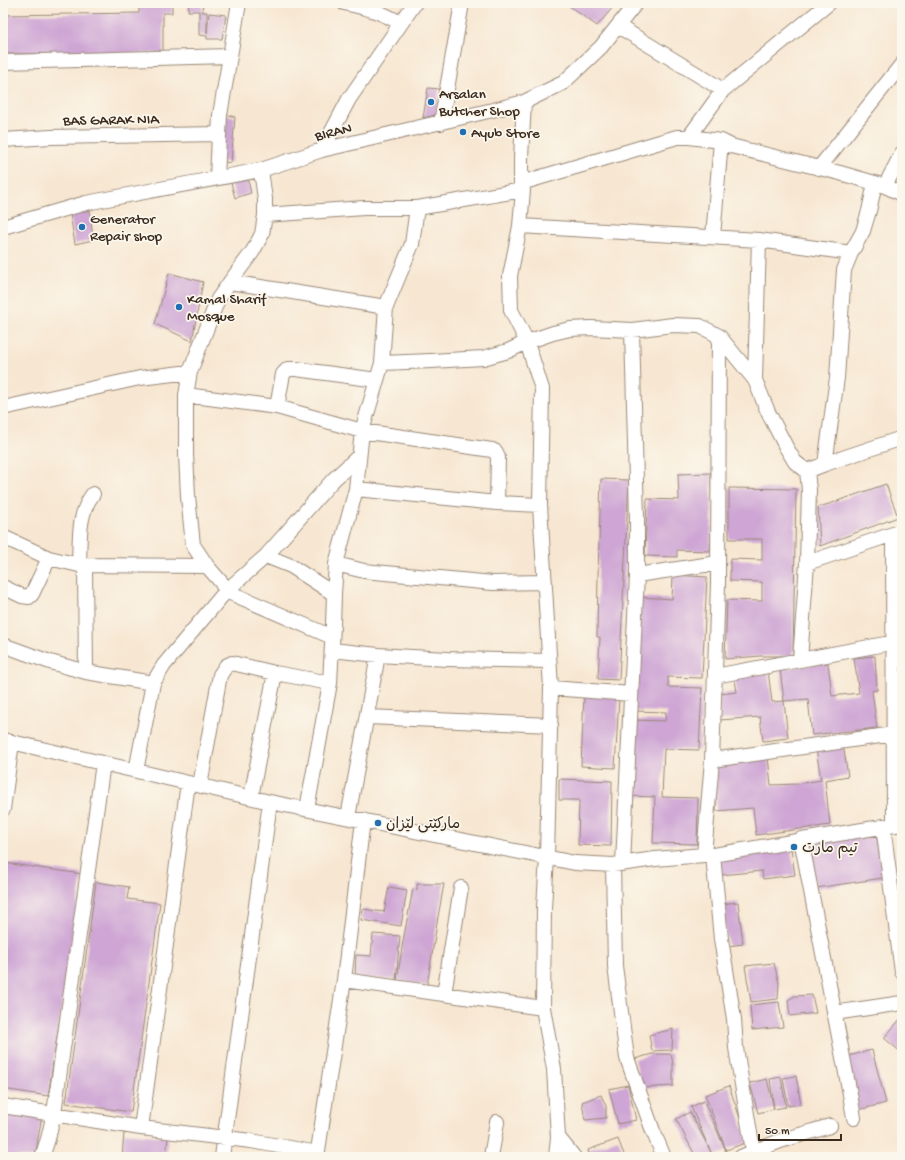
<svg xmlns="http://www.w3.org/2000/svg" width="905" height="1160" viewBox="0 0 905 1160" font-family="'Gochi Hand','Playpen Sans Arabic',sans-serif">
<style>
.building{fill:#cea5d4}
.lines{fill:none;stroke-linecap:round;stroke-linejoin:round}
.minor-casing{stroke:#998878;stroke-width:16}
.minor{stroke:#fff;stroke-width:14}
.poi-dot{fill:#1f6fb2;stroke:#fbf7ec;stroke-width:1.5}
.labels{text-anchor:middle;stroke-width:3.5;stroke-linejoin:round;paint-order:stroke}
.poi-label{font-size:15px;fill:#3b2a1e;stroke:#fbf7ec;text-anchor:start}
.street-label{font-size:15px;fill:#3b2a1e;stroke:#fbf7ec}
</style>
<rect width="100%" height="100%" fill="#fbf7ec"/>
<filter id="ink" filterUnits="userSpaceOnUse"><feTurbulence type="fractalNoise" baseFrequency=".025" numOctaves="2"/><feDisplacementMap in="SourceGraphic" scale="8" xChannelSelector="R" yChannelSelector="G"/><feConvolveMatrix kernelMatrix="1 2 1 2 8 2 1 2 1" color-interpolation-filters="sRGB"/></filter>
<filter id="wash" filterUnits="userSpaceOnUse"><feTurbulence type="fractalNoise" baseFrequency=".012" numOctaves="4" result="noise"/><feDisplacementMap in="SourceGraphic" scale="16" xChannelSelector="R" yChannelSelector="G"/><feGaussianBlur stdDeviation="0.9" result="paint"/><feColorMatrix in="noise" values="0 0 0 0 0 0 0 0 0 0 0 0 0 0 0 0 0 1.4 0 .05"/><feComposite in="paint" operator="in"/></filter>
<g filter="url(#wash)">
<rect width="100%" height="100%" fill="#f7e7d2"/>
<g id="blocks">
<path class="building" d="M 139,3 L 172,3 L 172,13 L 163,13 L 163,53 L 3,54 L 3,15 L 139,13 Z
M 189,3 L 203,3 L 202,12 L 207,12 L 207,34 L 209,13 L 226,15 L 222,39 L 207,39 L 207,36 L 199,35 L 199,11 L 188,11 Z
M 565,3 L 612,3 L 614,6 L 597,26 Z
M 428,88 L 439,89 L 436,115 L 423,118 Z
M 224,114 L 235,117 L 231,163 L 219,161 Z
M 247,176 L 251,193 L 235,198 L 230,179 Z
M 90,210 L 93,240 L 75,244 L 70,214 Z
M 169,273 L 203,282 L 192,341 L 155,324 Z
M 711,473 L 712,522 L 710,551 L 677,550 L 677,557 L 645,556 L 647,499 L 679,500 L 678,474 Z
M 601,479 L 629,480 L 619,680 L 598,679 L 600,637 L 597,637 L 598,575 Z
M 886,484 L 898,517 L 820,546 L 818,507 L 829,504 Z
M 729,488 L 796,489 L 793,656 L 760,656 L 725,659 L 727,600 L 762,601 L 762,582 L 730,581 L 730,559 L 762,560 L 762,539 L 729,539 Z
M 673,575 L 707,577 L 702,678 L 668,677 L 668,687 L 702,688 L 699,750 L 664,749 L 662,797 L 698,798 L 697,844 L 653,843 L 655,797 L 629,796 L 633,720 L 665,721 L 666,712 L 634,711 L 640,597 L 672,599 Z
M 902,647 L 902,674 L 900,674 L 900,648 Z
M 875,656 L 877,690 L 872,691 L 877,728 L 812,735 L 808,699 L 784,701 L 780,669 L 828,663 L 832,696 L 859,693 L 854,658 Z
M 768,671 L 772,702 L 784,701 L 788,738 L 763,741 L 760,717 L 720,720 L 719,694 L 737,692 L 734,675 Z
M 584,695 L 619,697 L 615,768 L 581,766 Z
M 900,699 L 902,699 L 902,725 L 900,725 Z
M 843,744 L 848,776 L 825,780 L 830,825 L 756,835 L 753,808 L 716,811 L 716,760 L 768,757 L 771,785 L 797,784 L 821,780 L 816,748 Z
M 901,746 L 902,746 L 902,808 L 900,808 Z
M 559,779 L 612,781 L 611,846 L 578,845 L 579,800 L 559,800 Z
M 876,832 L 883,878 L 816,888 L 808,843 Z
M 791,849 L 795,875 L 763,879 L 762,871 L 721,875 L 719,858 Z
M 5,863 L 82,874 L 48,1096 L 3,1089 L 3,879 Z
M 899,869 L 902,869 L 902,884 L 901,884 Z
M 96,882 L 129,887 L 127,899 L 160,903 L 131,1112 L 66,1103 Z
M 417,884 L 444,884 L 438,917 L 427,986 L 397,980 L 403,941 L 413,889 L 417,890 Z
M 389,887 L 407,890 L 401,926 L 361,920 L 363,909 L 384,912 Z
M 738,902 L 743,944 L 728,946 L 722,904 Z
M 373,934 L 400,936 L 396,980 L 355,977 L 356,955 L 371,956 Z
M 774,963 L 779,983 L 778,999 L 751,1002 L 745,966 Z
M 812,995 L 816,1013 L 790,1016 L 788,1000 L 795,996 Z
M 779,1002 L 783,1027 L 752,1030 L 750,1005 Z
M 902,1017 L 902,1053 L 884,1038 Z
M 673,1029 L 672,1050 L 652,1051 L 649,1035 Z
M 872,1050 L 886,1103 L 858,1110 L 844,1057 Z
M 652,1054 L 671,1054 L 673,1064 L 673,1086 L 643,1088 L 638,1073 L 635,1059 Z
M 796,1076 L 801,1104 L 788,1106 L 783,1078 Z
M 781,1077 L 786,1107 L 774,1109 L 770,1079 Z
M 767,1079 L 774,1109 L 758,1113 L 750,1083 Z
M 628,1085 L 636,1120 L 618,1124 L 609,1089 Z
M 729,1086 L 748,1142 L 726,1150 L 705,1095 Z
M 601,1095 L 606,1106 L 606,1118 L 585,1120 L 582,1102 Z
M 704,1101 L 726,1151 L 713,1157 L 691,1107 Z
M 3,1109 L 42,1115 L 35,1157 L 3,1157 Z
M 690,1112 L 713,1156 L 711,1157 L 696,1157 L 676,1119 Z
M 124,1133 L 168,1137 L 166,1157 L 122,1157 Z
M 618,1139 L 625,1157 L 590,1157 L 588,1150 Z"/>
</g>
</g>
<g filter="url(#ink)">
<use href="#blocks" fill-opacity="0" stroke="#998878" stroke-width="1"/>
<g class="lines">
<g class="minor-casing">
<path id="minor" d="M 344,3 C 367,8 380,11 400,23
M 618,26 L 723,90
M 3,62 L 230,56
M 524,102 L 521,158 L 521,183 L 523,190 L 520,226 L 510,276 L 511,310 L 527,342 L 542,389 L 540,505 L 551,688 L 547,857 L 544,908 L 543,1008 L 554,1069 L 558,1137 L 556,1157
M 441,123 L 462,3
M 689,137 L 721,141 L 731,146 L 840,173 L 885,186 L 902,194
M 3,140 L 51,137 L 219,134
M 322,150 L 349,99 L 415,3
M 819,168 L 902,64
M 261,170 L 265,199 L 265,215 L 262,234 L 253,251 L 230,282 L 218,299 L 190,372 L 186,395 L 186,454 L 188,496 L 193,545 L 207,566 L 221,582 L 226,591 L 332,637
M 217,178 L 220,115 L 239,3
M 521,183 L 677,137 L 689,137 L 723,90 L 829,3
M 885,186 L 902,153
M 265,215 L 364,208 L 417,208 L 523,190
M 520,226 L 759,240 L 851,253
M 3,227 L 86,203 L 261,170 L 322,150 L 497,109 L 524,102 L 563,83 L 601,47 L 636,3
M 713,237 L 721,141
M 230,282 L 386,307
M 382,363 L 431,361 L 483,358 L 508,351 L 527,342 L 553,333 L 570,329 L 591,328 L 632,330 L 673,325 L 700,326 L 719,336 L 755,380 L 768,412 L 786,447 L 795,462 L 807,471 L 809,490 L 807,563 L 800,660
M 755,380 L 759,240
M 186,395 L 277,407 L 362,431 L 492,450 L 496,452 L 498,458 L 497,503
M 277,407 L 283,374 L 288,369 L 296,369 L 377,380
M 3,408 L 140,378 L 190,372
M 825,464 L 837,378 L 844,270 L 851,253 L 863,231 L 869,211 L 875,183
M 807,471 L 825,464 L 902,438
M 356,489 L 497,503 L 540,505
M 893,535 L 894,825
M 3,537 L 49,558 L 79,565 L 207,566
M 266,556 L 291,566 L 334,594
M 807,563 L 902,531
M 336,564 L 364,571 L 493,583 L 545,582
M 79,565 C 80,547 78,521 87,504 C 88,501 91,497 93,494
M 85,566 L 86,672
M 637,575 L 718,563
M 3,587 L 22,596 L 29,597 L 32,594 L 49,558
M 3,645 L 50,662 L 86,672 L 153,683
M 332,650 L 378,655 L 447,659 L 549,661
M 715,676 L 901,641
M 551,688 L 631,694
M 368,717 L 551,725
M 3,740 L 270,802 L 575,863 L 613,865 L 655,859 L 704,855 L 713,855 C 776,845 839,833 902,824
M 712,760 L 894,734
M 136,771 L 153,683 L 164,665 L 226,591 L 266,556 L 333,480 L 359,456
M 200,785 L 220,675 L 226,666 L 232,663 L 275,673 L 330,683
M 251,797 L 275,673
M 3,809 L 12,742
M 307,809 L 330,683 L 333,625 L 334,594 L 336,564 L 356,489 L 362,431 L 382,363 L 386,307 L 412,244 L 417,208
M 348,817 L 378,655
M 883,826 L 902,972
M 801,839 L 850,1094 L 854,1118
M 704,855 L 712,760 L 718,583 L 719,336
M 713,855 L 721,939 L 734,1019 L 736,1048 L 753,1151
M 623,863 L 637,575 L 637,519 L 632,330
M 613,865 L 615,966 L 627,1058 L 653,1131 L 664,1157
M 344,980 L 543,1008
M 444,994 L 461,888
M 834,1013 L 902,1003
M 3,1106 L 141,1128 L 251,1141 L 318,1153
M 141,1128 L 188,783
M 558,1137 L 574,1157
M 42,1157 L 48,1139 L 54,1113 L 103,763
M 222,1157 L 270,802
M 317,1157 L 344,980 L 363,820
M 491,1157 L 497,1122
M 741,1157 L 780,1141 L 830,1126"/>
</g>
<use href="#minor" class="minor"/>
</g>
</g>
<g class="poi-dot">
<circle cx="431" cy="102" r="4"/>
<circle cx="463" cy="132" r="4"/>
<circle cx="82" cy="227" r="4"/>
<circle cx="179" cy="307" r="4"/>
<circle cx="378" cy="823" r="4"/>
<circle cx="794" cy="847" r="4"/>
</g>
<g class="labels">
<g class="poi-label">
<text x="439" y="98">Arsalan<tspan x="439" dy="17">Butcher Shop</tspan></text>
<text x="471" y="137">Ayub Store</text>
<text x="90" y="223">Generator<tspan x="90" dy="17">Repair shop</tspan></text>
<text x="187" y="303">Kamal Sharif<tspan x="187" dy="17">Mosque</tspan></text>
<text x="386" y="828">مارکێتی لێزان</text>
<text x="802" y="852">تيم مارت</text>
</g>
<g class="street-label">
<text transform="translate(111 119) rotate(-1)" y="5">BAS GARAK NIA</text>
<text transform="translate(333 131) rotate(-14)" y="5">BIRAN</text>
</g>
</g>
<rect width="905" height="1160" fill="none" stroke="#fbf7ec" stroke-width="16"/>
<path d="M759 1134v6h82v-6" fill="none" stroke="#3b2a1e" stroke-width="2"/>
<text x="765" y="1134" font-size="12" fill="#3b2a1e" stroke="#fbf7ec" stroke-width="3" paint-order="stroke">50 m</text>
</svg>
